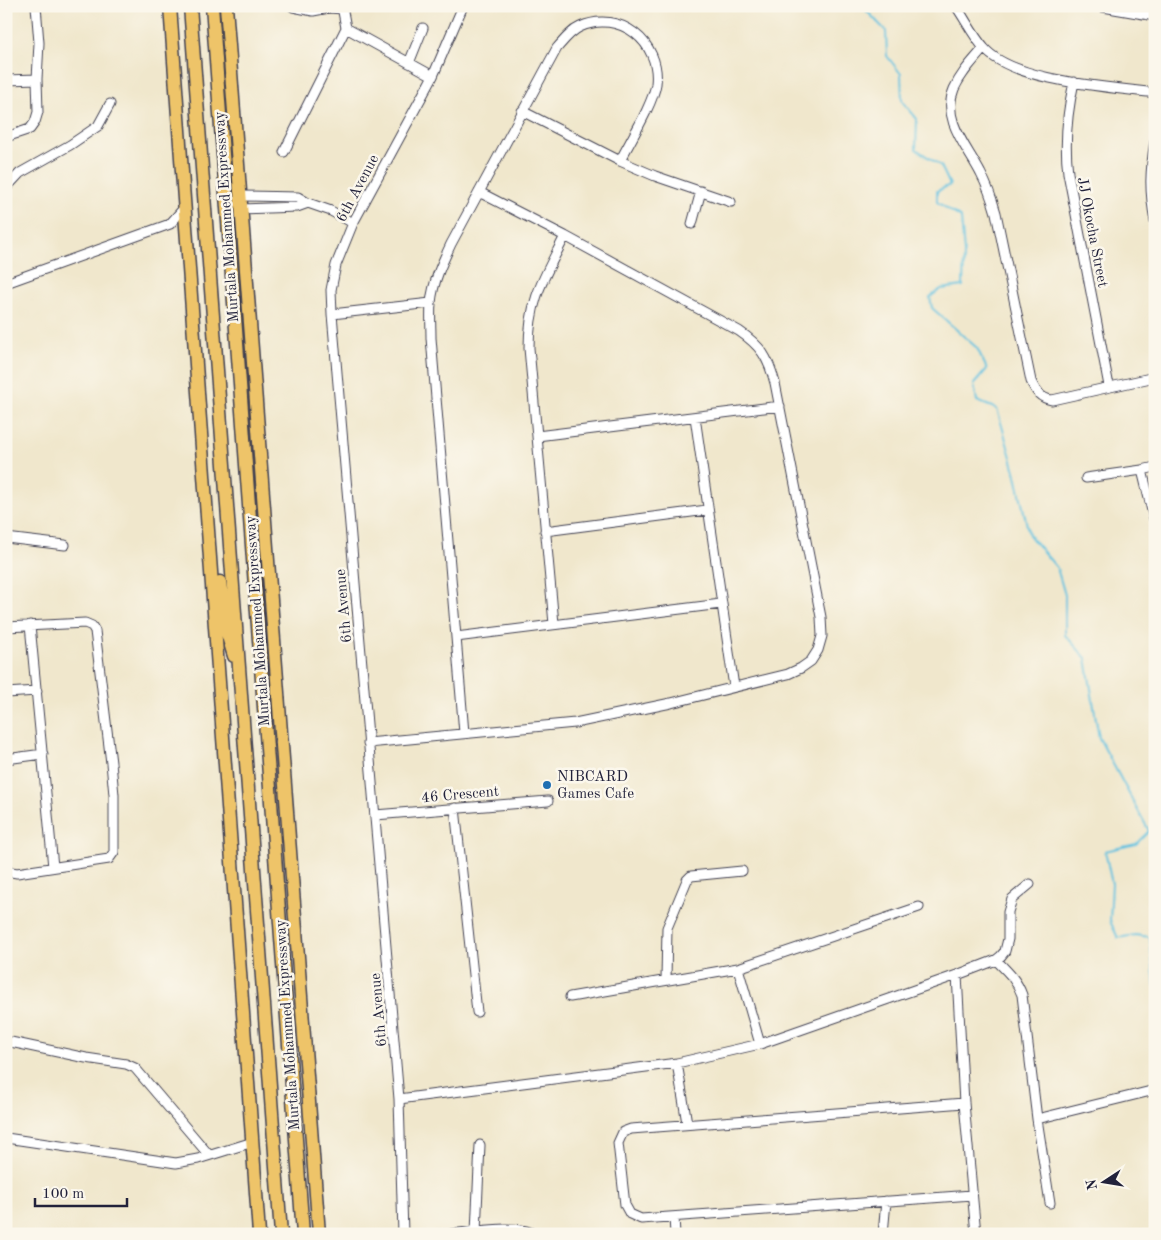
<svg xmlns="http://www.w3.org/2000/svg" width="1161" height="1240" viewBox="0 0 1161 1240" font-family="'Old Standard TT',serif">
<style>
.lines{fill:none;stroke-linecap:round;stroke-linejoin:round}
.stream{stroke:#62c2e0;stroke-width:2}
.minor-casing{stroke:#414051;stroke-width:11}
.highway-casing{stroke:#414051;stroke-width:15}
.minor{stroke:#fff;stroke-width:9}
.highway{stroke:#eec469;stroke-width:12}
.poi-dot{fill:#1f6fb2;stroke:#fbf7ec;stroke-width:2}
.labels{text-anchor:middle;stroke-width:5;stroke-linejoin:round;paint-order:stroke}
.street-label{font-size:15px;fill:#22223b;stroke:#fbf7ec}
.poi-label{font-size:15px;fill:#22223b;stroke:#fbf7ec;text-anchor:start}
</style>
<rect width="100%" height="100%" fill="#fbf7ec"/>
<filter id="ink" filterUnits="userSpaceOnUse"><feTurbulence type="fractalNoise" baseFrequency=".02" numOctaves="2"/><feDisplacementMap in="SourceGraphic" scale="10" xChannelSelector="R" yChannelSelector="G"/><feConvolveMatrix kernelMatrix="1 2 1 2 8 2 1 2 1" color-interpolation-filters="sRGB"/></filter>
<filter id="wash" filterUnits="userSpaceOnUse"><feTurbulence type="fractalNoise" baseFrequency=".0096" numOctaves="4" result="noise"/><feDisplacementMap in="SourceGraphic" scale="20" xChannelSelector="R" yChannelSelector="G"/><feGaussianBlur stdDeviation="1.12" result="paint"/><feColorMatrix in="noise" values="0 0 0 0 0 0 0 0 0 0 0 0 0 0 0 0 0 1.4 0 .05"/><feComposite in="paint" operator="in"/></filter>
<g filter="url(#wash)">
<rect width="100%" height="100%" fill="#f0e7cc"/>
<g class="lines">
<path class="stream" d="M 862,6 L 886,31 L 887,56 L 901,74 L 902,101 L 917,119 L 916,149 L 941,166 L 950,185 L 937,191 L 937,202 L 961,218 L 964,253 L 963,286 L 941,289 L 930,297 L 932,308 L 977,348 L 987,369 L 974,384 L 977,401 L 997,409 L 1015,471 L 1029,535 L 1057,568 L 1065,595 L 1065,635 L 1086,658 L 1099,738 L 1149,831 L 1136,844 L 1105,851 L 1112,884 L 1110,921 L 1118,938 L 1135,935 L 1150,937 L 1155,986"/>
</g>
</g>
<g filter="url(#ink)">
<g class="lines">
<g class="minor-casing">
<path id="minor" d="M 956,6 C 965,19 974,37 984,48 C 1013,82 1111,87 1155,93
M 1097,6 L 1155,16
M 293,7 L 313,11 L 329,8 L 343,9
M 346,28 L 433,76
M 984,48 C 973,61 961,73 954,89 C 941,120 968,148 981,174 C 988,187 992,199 996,213 L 1031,381 C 1036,392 1040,398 1052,400 L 1155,377
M 409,63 L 423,28
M 6,80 L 37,79
M 1074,82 C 1067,113 1064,142 1068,173 L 1109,386
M 522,111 L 620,161 L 655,176 L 731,202
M 6,137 L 30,129 L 35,122 L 38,112 L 37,79 L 39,43 L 36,6
M 1155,141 C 1150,172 1149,189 1155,221
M 284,152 L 346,28 L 342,6
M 6,188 L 20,173 L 70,145 L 98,126 L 110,104
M 241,196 L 298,197 L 308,203 L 331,211 L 353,223
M 241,209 L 297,207 L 308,203
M 692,224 L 701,191
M 6,283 L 170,224 L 185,207
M 332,314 L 431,303
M 695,417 L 734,687
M 537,436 L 780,406
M 1155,467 L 1142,470 L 1155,523
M 1086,478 L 1142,470
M 545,531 L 707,510
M 6,538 L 65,545
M 554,624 L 529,348 C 529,299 544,278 565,236
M 30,625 L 53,867
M 6,627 L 85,623 L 92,626 L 95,631 L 111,763 L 114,795 L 114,852 L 109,859 L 17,873 L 6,871
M 456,637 L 721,604
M 6,693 L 37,691
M 464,733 L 431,338 C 431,327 430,315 431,303 C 433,282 442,263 451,244 L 557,48 C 564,40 571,31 580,27 C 619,9 661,42 656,84 C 653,104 630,141 620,161
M 368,743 L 575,723 L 671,703 L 788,674 L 801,668 L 811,661 L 818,650 L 822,636 L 821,617 L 775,383 C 768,357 761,346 739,331 L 565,236 L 479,192
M 6,759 L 43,754
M 455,808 L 477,1012
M 375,815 L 548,801
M 996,960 C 1007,971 1017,980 1022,995 L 1037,1119 L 1050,1203
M 738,968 L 760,1044
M 957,975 L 964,1103 L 976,1234
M 666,980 L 667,928 L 687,880 L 691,876 L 742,871
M 570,997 L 738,968 L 919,907
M 6,1041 L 86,1058 L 126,1064 L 135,1068 L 209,1155
M 677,1063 L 687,1123
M 399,1099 L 677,1063 L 760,1044 L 957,975 L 996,960 L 1001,956 L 1005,951 L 1008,939 L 1008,912 L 1012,899 L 1030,884
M 964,1103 L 631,1129 L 623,1132 L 618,1143 L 625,1205 L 630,1214 L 641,1219 L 972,1195
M 1037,1119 L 1155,1090
M 6,1138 L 176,1163 L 198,1159 L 253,1142
M 674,1217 L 675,1234
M 476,1232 L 480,1145
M 403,1234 L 399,1099 L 332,314 L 331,290 L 336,265 L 353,223 L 433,76 L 463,6
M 451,1234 C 469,1232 519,1224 533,1234
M 883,1234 L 886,1201"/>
</g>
<g class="highway-casing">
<path id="highway" d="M 170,6 L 259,1234
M 190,6 L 281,1234
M 212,6 L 303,1234
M 226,6 L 319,1234
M 220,582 L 227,633 L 234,656"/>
</g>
<use href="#minor" class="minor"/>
<use href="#highway" class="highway"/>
</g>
</g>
<circle class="poi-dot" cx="547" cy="785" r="5"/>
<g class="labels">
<g class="street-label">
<text transform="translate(357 188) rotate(-62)" y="5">6th Avenue</text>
<text transform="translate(226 217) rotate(-94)" y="5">Murtala Mohammed Expressway</text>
<text transform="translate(1093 232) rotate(79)" y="5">JJ Okocha Street</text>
<text transform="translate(343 606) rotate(-95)" y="5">6th Avenue</text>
<text transform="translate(257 621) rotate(-94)" y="5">Murtala Mohammed Expressway</text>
<text transform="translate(460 794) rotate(-5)" y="5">46 Crescent</text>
<text transform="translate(378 1010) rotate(-95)" y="5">6th Avenue</text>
<text transform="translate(287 1025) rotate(-94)" y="5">Murtala Mohammed Expressway</text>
</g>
<g class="poi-label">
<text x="557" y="781">NIBCARD<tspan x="557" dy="17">Games Cafe</tspan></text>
</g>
</g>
<rect width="1161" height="1240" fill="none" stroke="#fbf7ec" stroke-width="25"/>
<g transform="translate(1104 1182) rotate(258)" stroke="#fbf7ec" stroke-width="4" paint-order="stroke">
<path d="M0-4L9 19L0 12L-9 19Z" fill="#22223b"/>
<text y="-8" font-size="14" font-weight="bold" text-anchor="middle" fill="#22223b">N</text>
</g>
<path d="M35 1198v8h92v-8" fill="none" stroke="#22223b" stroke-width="2.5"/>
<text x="42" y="1198" font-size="15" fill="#22223b" stroke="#fbf7ec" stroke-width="4" paint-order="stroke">100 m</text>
</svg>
